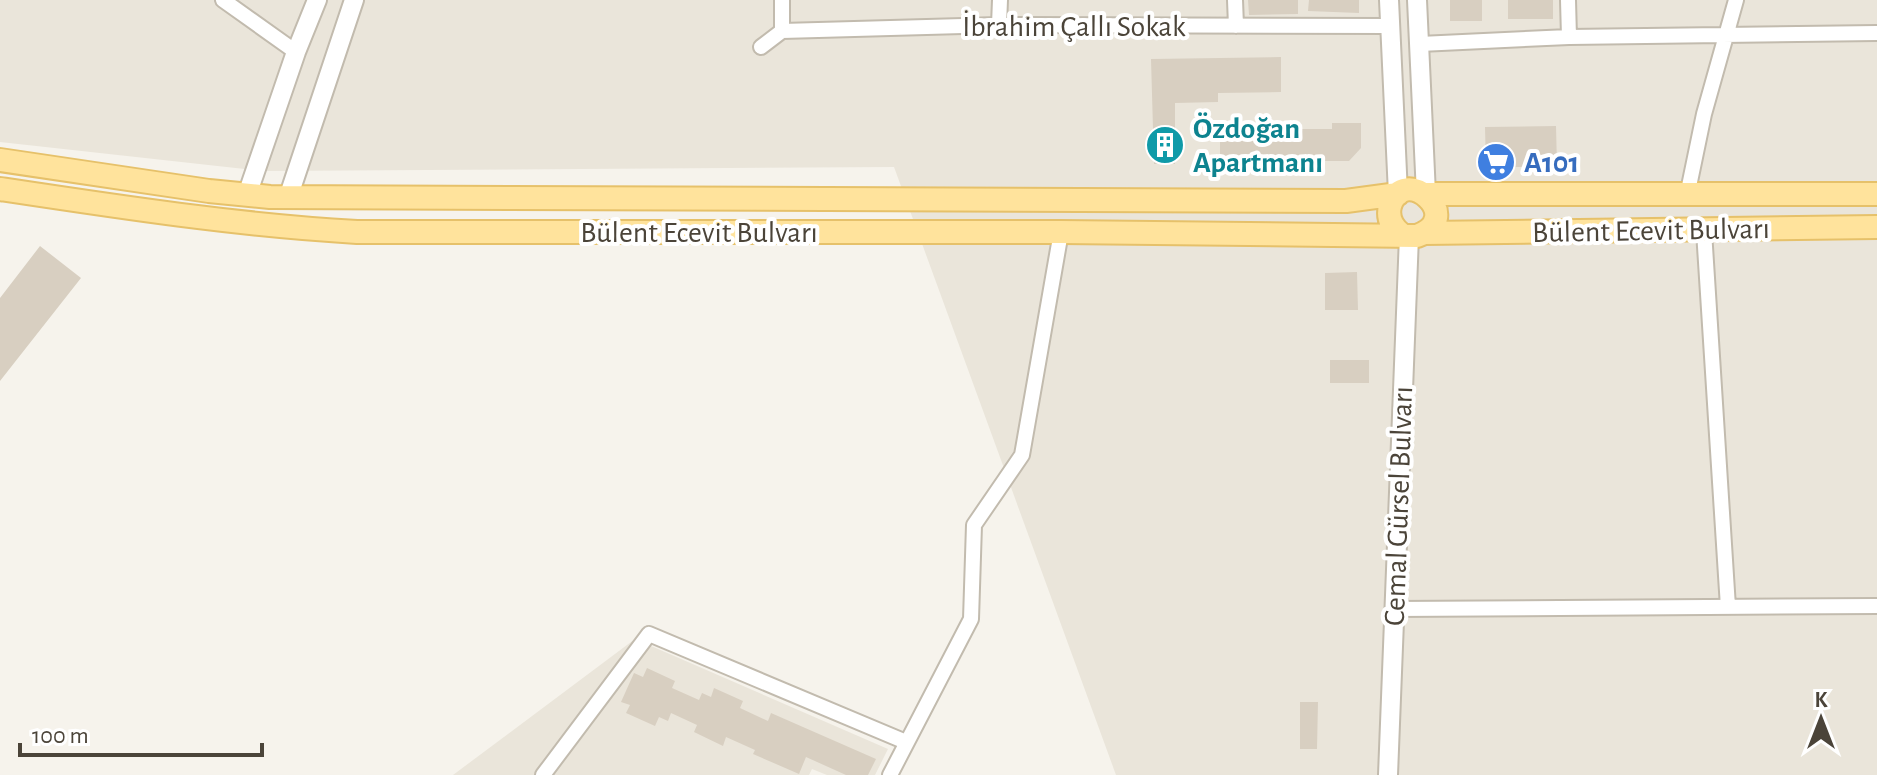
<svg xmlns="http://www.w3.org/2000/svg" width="1877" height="775" viewBox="0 0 1877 775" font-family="'Alegreya Sans',sans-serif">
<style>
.residential{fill:#eae5da}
.building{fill:#d8cfc1}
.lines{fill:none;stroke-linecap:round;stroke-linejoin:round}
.minor-casing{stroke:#c2bbae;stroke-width:18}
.tertiary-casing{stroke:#c2bbae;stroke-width:22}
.primary-casing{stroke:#e6c16a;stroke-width:26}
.minor{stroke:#fff;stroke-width:14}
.tertiary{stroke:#fff;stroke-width:18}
.primary{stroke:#ffe39c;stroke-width:22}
.labels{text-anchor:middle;stroke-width:8;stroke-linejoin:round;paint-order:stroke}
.street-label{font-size:30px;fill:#4b4439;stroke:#fff}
.culture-label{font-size:30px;font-weight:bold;fill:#0d838f;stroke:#fff;text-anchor:start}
.shop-label{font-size:30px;font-weight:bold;fill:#366cbe;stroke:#fff;text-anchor:start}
</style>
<rect width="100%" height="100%" fill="#f6f3ec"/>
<path class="residential" d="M 0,0 L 1877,0 L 1877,775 L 1116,775 L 894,167 L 262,171 L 0,142 Z
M 635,639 L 888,749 L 875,775 L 827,775 L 812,769 L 809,775 L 453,775 Z"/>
<path class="building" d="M 1248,0 L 1298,0 L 1298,14 L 1249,15 Z
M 1309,0 L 1359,0 L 1359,13 L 1308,11 Z
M 1450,0 L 1482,0 L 1482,21 L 1450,21 Z
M 1508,0 L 1553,0 L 1553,19 L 1508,19 Z
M 1281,57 L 1281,92 L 1218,93 L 1218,102 L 1175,103 L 1175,164 L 1154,164 L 1151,59 Z
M 1332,123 L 1361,123 L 1361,148 L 1349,161 L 1318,161 L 1318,166 L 1220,168 L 1220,136 L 1296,136 L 1296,129 L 1332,129 Z
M 1556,126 L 1557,166 L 1486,168 L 1485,127 Z
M 40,246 L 81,278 L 0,381 L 0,298 Z
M 1357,272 L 1358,310 L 1325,310 L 1325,273 Z
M 1330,360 L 1369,360 L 1369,383 L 1330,383 Z
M 647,668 L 675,681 L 672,688 L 699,700 L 702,693 L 711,697 L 714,688 L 743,701 L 740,708 L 768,721 L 771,713 L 876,759 L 868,775 L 846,775 L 806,757 L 799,774 L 753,754 L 755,750 L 726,737 L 723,746 L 694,732 L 697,725 L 671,713 L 668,721 L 659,717 L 655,726 L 626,713 L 630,705 L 621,702 L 634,673 L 643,677 Z
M 1300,702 L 1318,702 L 1317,749 L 1300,749 Z"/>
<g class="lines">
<g class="minor-casing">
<path id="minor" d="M 223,0 L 296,52
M 782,0 L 782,31
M 1235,0 L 1236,26
M 1568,0 L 1569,37
M 999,25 L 1000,0
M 1420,44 L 1569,37 L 1877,33
M 761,47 L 782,31 L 999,25 L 1392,26
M 1687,196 L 1704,114 L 1736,0
M 1704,231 L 1728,607
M 1394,609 L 1877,606
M 543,775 L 649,634 L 906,742
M 890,775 L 971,619 L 974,525 L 1022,455 L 1061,232"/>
</g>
<g class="tertiary-casing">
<path id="tertiary" d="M 1389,0 L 1398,194
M 1417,0 L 1426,194
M 247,195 L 296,52 L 317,0
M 288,198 L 354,0
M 1388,775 L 1409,236"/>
</g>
<g class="primary-casing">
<path id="primary" d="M 0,160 L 209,191 L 270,197 L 1346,201 L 1398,194
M 0,189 C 119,207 237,225 357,232 L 1061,232 L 1417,236 C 1468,217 1403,162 1390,206 C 1387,218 1392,227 1401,234
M 1426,194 L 1877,194
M 1424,233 L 1877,227"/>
</g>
<use href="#minor" class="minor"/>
<use href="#tertiary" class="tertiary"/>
<use href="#primary" class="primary"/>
</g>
<defs>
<g id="building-disc" transform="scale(2)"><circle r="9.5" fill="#0f9aa8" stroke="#fff"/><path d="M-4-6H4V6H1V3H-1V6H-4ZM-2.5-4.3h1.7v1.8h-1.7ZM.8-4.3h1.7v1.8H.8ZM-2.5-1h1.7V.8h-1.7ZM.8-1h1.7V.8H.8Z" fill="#fff"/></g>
<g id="supermarket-disc" transform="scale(2)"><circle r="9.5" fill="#3f7fe0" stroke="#fff"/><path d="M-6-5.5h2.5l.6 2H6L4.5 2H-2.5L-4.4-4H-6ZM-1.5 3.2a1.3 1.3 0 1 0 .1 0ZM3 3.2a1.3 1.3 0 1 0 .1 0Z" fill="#fff"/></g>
</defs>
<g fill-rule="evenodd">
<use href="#building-disc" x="1165" y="145"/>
<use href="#supermarket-disc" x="1496" y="162"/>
</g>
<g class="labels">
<g class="street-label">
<text x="1074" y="36">İbrahim Çallı Sokak</text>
<text transform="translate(1651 230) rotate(-1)" y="10">Bülent Ecevit Bulvarı</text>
<text x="699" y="242">Bülent Ecevit Bulvarı</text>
<text transform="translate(1398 506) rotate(-88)" y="10">Cemal Gürsel Bulvarı</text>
</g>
<g class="culture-label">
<text x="1193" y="138">Özdoğan<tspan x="1193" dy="34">Apartmanı</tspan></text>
</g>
<g class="shop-label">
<text x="1524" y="172">A101</text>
</g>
</g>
<g transform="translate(1821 719)" stroke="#ffffff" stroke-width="6" paint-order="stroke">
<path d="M0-6L14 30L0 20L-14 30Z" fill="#4b4439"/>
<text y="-12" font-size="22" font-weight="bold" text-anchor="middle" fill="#4b4439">K</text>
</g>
<path d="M20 743v12h242v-12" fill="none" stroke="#4b4439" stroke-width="4"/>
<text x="32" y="743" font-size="24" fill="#4b4439" stroke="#ffffff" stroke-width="6" paint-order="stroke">100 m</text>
</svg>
